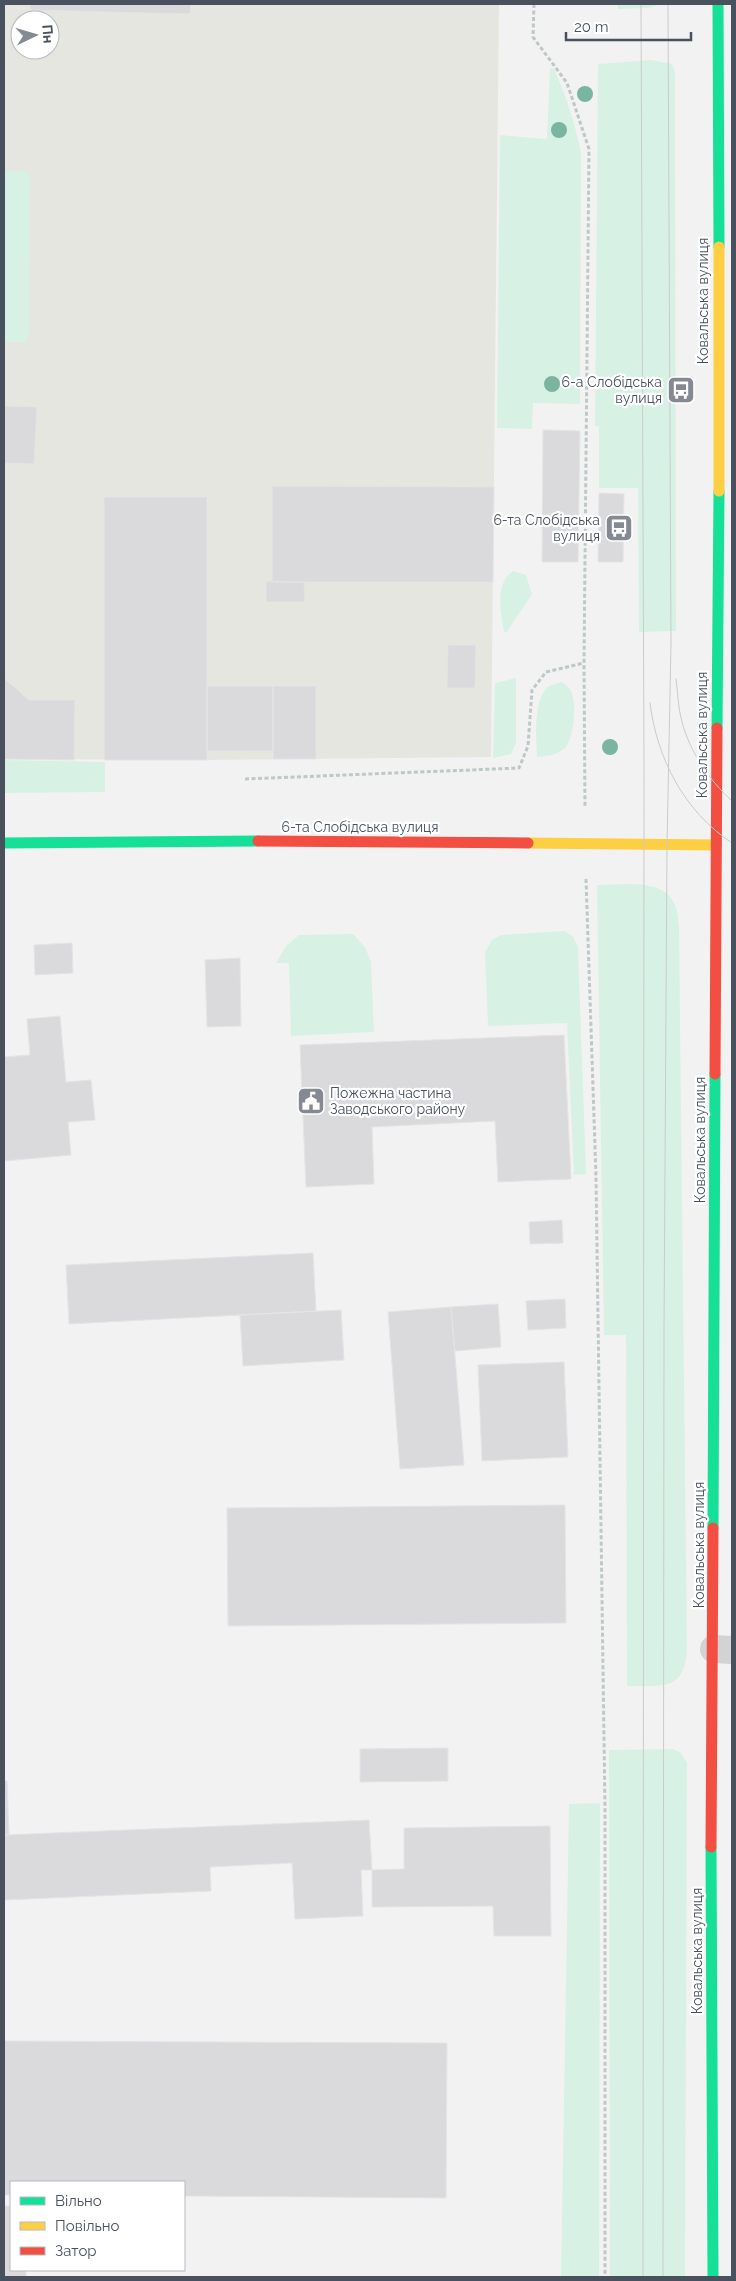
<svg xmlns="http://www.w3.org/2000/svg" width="736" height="2281" viewBox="0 0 736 2281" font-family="Raleway,sans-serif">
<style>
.commercial{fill:#e6e6e1;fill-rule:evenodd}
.green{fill:#d8f1e5}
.building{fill:#dadadd;stroke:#e4e4e5}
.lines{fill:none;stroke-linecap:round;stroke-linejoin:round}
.path{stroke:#bdc8c7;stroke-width:3;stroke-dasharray:4 2.5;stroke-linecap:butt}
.street{stroke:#d1d3d5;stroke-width:28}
.fast{stroke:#16e098;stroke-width:11}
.slow{stroke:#ffcf43;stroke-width:11}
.jam{stroke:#f24e42;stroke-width:11}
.tram{stroke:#cacbcd;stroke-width:1}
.tree{fill:#7ab5a2}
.labels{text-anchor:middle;stroke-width:4.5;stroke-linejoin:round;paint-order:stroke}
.street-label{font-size:14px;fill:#49515f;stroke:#fff}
.poi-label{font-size:14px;fill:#49515f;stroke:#fff;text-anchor:end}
</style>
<rect width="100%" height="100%" fill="#f3f2f2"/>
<path class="commercial" d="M 4,4 L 499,4 L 491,757 L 207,760 L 4,759 ZM 20,20 L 50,20 L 50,50 L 20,50 Z"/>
<path class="green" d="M 618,4 L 660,4 L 649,8 L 618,9 Z
M 651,60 L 672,64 L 675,72 L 676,631 L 639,632 L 638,488 L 599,488 L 599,426 L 595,426 L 598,64 Z
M 550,68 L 554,69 C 566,96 575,123 581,153 L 580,404 L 533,403 L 532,429 L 497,428 L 500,135 L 547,139 Z
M 4,171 L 23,171 L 28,173 L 30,178 L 29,335 L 25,342 L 4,342 Z
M 513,571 L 526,575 L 532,594 L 506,633 L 504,631 C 500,612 495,583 513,571 Z
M 516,678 L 516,743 L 511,754 L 493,758 L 495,683 Z
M 563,682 C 565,685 570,688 571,691 C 577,702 574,737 566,747 C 559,755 547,756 537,757 C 536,740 533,699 548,687 C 552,684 558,683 563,682 Z
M 4,760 L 105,762 L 105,792 L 4,793 Z
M 597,885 C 621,885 664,877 675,905 C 678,912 678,921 679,928 L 687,1650 C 684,1693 661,1685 627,1686 L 626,1335 L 604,1335 Z
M 565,931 L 573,937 L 578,947 L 586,1174 L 574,1175 L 567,1023 L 488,1026 L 485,952 L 492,940 L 501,935 Z
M 353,934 L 365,947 L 371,962 L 374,1032 L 291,1036 L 289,963 L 276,963 L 286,946 L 299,935 Z
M 673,1749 L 681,1753 L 687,1763 L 685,2277 L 610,2277 L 609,1750 Z
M 600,1803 L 599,2277 L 561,2277 L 569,1804 Z"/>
<path class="building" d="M 30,4 L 191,4 L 190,14 L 30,10 Z
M 4,406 L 37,407 L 34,464 L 4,463 Z
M 543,430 L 580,431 L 578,562 L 542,562 Z
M 272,486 L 494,487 L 493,582 L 272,582 Z
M 599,493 L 624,494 L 623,562 L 598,562 Z
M 104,497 L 207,497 L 207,760 L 104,760 Z
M 266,581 L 304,582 L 305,602 L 266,602 Z
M 448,645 L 476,645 L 475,688 L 447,688 Z
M 4,678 L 29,700 L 75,700 L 74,760 L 4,759 Z
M 207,686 L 273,686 L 273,751 L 207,751 Z
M 273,686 L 316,686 L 316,759 L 273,759 Z
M 72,943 L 73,973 L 35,975 L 34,945 Z
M 240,958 L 241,1026 L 207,1027 L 205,960 Z
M 60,1016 L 66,1082 L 91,1080 L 95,1120 L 68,1122 L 71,1155 L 4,1161 L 4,1057 L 30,1055 L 27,1019 Z
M 564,1035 L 571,1179 L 498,1182 L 495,1121 L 372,1127 L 374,1184 L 306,1187 L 300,1045 Z
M 562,1220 L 563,1243 L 530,1244 L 529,1222 Z
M 313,1253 L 316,1311 L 69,1324 L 66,1265 Z
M 565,1299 L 566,1328 L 528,1330 L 526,1301 Z
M 498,1304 L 501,1347 L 455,1351 L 451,1307 Z
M 451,1307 L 464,1465 L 400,1469 L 388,1312 Z
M 341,1310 L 344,1360 L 243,1366 L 240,1315 Z
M 564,1362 L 568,1457 L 482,1461 L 478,1365 Z
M 565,1505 L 566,1623 L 228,1626 L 227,1508 Z
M 448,1748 L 448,1781 L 360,1782 L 360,1749 Z
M 4,1781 L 7,1781 L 9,1834 L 4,1835 Z
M 369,1820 L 372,1870 L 361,1870 L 363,1916 L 295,1919 L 292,1863 L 210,1867 L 211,1891 L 4,1900 L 4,1835 Z
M 550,1826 L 551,1936 L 494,1936 L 493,1906 L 372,1907 L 372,1870 L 404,1869 L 404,1828 Z
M 4,2041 L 447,2043 L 446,2198 L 184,2196 L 184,2182 L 11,2182 L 11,2195 L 4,2195 Z
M 4,2206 L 11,2206 L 11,2270 L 26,2270 L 26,2277 L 4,2277 Z"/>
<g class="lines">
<path class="path" d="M 534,4 L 533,37 L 567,83 L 589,149 L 584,663 L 585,808
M 245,779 L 519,768 L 528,746 L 532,690 L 546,672 L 584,663
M 586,879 L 596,1177 L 605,1808 L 605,2277"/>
<path class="street" d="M 714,1649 L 732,1650"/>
<path class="fast" d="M 718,4 L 719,247
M 717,728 L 719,491
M 4,843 L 258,841
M 713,1528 L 715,1074
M 711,1847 L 713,2277"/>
<path class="slow" d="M 719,491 L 719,247
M 528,843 L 716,845"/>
<path class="jam" d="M 258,841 L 528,843
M 715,1074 L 717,728
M 711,1847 L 713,1528"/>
<path class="tram" d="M 641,4 L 644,768 L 643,2277
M 676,679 C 678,693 678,708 682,722 C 690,752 709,780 732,801
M 650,703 C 657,759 684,811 732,843
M 663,2277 L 664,1331 L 667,845 L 671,644 L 668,4"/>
</g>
<g class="tree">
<circle cx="585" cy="94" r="8"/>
<circle cx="559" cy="130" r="8"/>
<circle cx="552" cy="384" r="8"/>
<circle cx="610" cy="747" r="8"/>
</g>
<defs>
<g id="bus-square" transform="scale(1.4375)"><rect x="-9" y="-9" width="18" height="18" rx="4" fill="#848992" stroke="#fff"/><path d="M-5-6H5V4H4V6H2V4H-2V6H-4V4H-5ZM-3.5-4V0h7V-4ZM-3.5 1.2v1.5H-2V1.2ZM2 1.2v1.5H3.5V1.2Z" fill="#fff"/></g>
<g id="civic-square" transform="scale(1.4375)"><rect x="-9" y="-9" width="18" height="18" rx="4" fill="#848992" stroke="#fff"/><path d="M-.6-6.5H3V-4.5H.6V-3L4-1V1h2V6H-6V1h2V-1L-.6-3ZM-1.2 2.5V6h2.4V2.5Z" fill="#fff"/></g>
</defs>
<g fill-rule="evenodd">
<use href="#bus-square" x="681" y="390"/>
<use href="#bus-square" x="619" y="528"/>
<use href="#civic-square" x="311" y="1101"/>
</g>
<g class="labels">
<g class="street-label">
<text transform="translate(703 301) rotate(-90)" y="5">Ковальська вулиця</text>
<text transform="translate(702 735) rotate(-90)" y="5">Ковальська вулиця</text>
<text x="360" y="832">6-та Слобідська вулиця</text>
<text transform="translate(700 1140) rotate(-90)" y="5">Ковальська вулиця</text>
<text transform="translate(699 1545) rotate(-90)" y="5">Ковальська вулиця</text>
<text transform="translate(697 1951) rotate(-90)" y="5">Ковальська вулиця</text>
</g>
<g class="poi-label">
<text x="662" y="387">6-а Слобідська<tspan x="662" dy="16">вулиця</tspan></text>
<text x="600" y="525">6-та Слобідська<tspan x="600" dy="16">вулиця</tspan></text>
<text x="330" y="1098" text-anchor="start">Пожежна частина<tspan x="330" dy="16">Заводського району</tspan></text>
</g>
</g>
<rect width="736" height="2281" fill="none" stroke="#49515f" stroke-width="10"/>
<rect x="10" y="2181" width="175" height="90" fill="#ffffff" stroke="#b6b9bf"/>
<rect x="20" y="2197" width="25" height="8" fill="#16e098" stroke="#b6b9bf"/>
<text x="55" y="2206" font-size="15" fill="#49515f">Вільно</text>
<rect x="20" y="2222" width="25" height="8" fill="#ffcf43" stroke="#b6b9bf"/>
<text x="55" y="2231" font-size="15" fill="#49515f">Повільно</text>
<rect x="20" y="2247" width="25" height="8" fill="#f24e42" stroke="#b6b9bf"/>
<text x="55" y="2256" font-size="15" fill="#49515f">Затор</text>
<g transform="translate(35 35) rotate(85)"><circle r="24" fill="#ffffff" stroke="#b6b9bf"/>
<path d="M0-4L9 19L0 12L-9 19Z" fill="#848992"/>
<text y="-8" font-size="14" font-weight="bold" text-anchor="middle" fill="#49515f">Пн</text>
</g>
<path d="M566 32v8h125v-8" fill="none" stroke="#49515f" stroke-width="2.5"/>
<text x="574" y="32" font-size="15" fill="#49515f" stroke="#ffffff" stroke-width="4" paint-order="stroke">20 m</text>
</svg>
